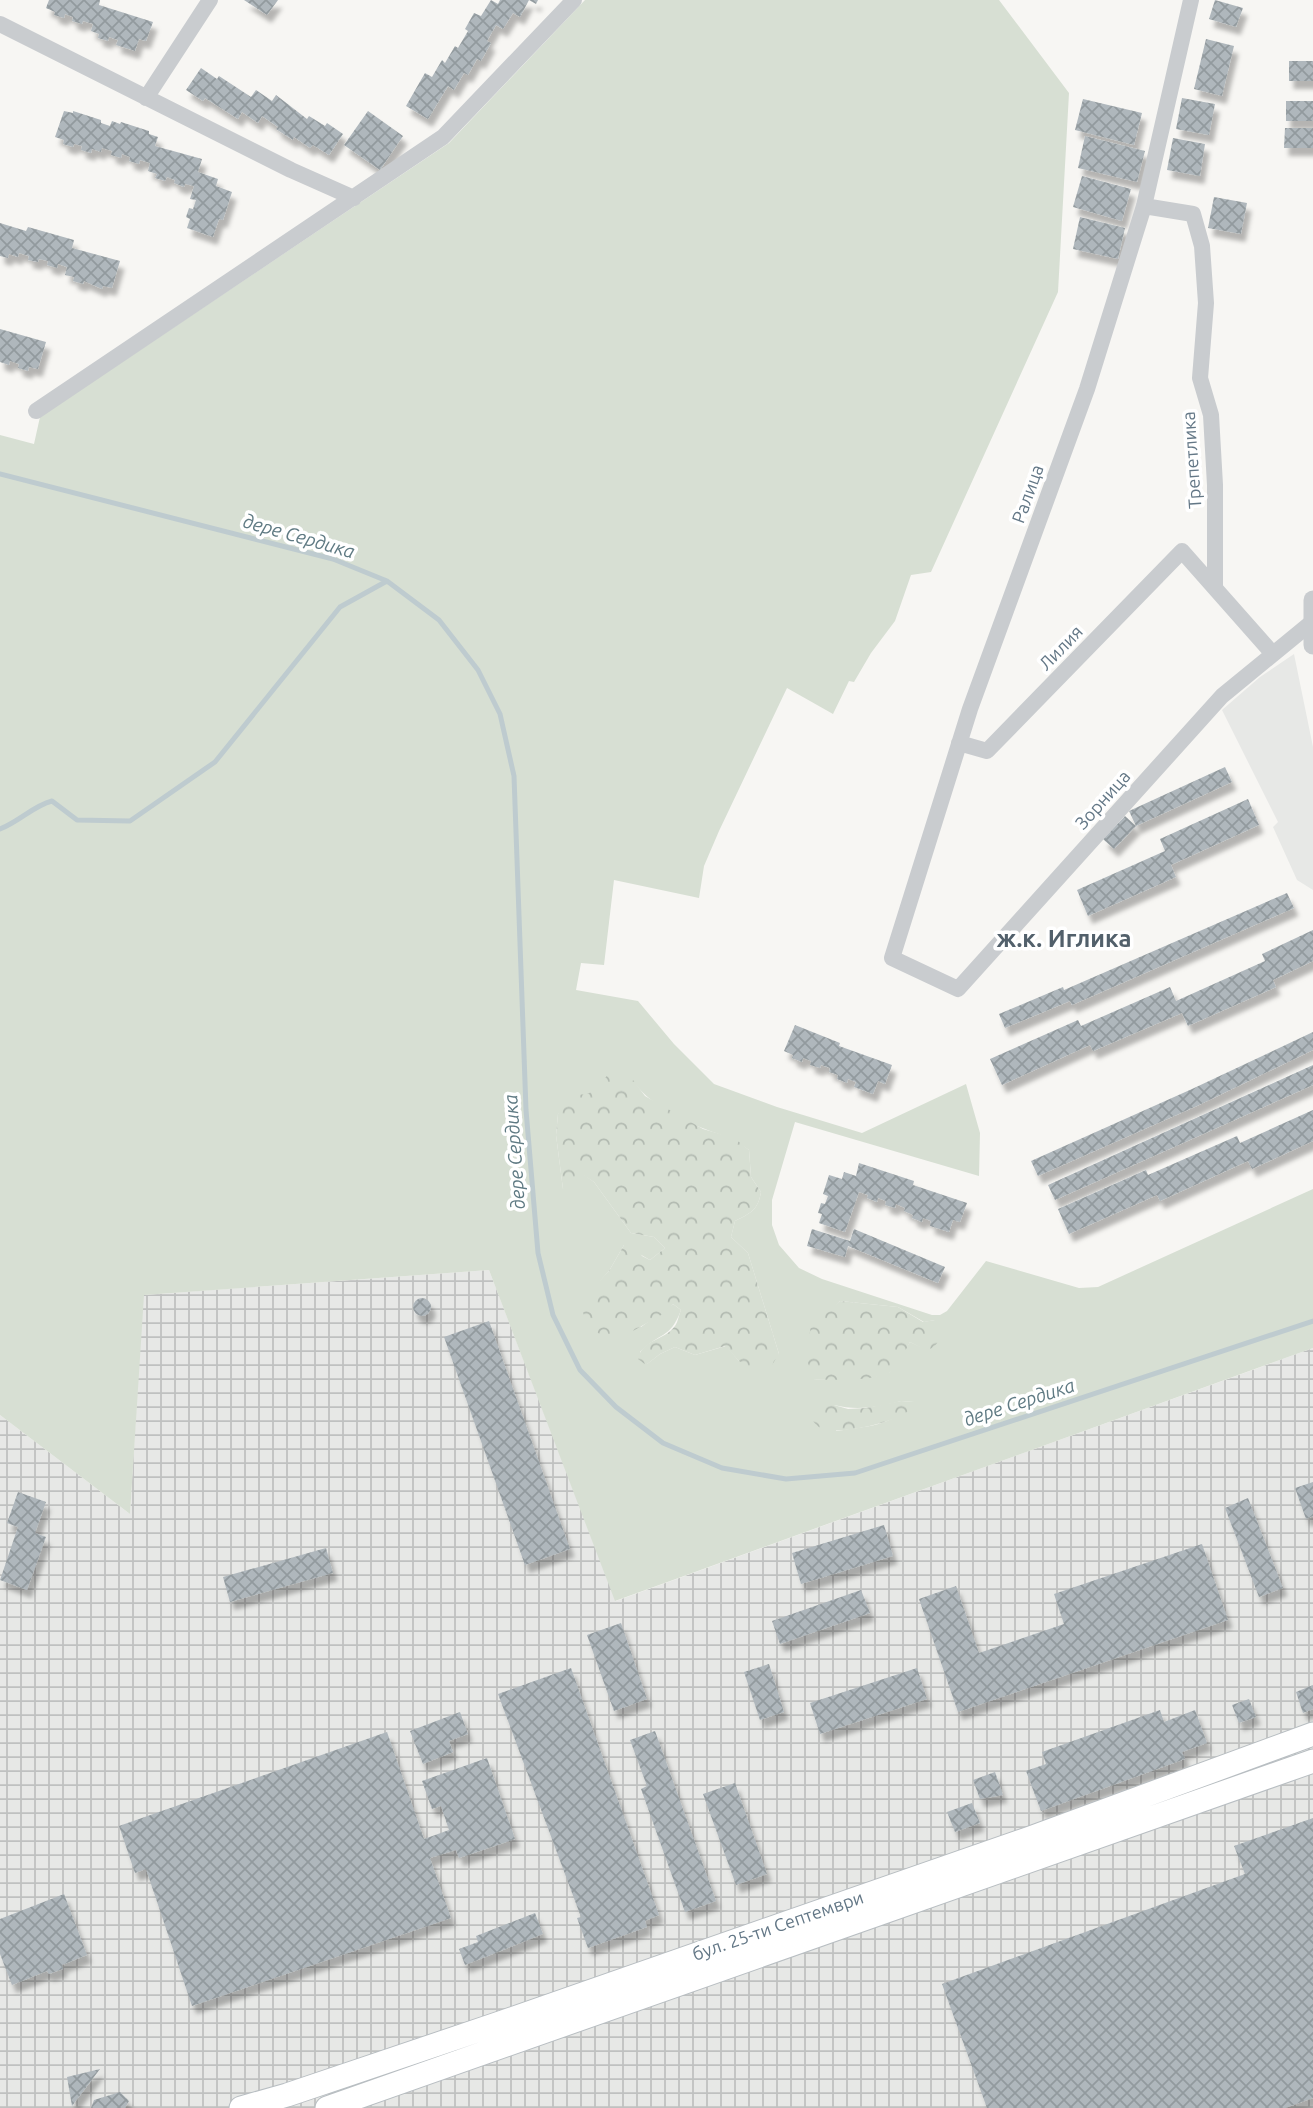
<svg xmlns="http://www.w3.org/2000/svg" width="1313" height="2108" viewBox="0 0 1313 2108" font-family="Ubuntu,sans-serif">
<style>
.built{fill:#e7e8e6}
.industrial{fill:url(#industrial-grid)}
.grass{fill:#d7dfd3;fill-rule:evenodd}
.forest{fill:url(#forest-crowns)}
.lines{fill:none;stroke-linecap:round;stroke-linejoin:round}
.stream{stroke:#becbcf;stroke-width:5}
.building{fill:url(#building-cross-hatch);filter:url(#shadow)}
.secondary-casing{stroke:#b8bec2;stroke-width:25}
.minor{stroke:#c9cccf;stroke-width:16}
.tertiary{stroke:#c9cccf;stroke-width:19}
.secondary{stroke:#fff;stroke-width:23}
.labels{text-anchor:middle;stroke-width:7;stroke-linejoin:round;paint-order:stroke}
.street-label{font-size:18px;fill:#637786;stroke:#fff}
.water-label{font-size:19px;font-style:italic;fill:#5f7a83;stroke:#fff}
.district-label{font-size:24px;font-weight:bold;fill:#52606b;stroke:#fff}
</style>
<defs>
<pattern id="industrial-grid" width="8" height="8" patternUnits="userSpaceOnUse" patternTransform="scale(1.75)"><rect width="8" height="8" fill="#e7e8e6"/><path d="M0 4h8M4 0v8" fill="none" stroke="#bfc1c0"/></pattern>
<pattern id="forest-crowns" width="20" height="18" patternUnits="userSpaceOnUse" patternTransform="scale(1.75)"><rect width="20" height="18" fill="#d7dfd3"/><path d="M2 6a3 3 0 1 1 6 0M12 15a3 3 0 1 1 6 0" fill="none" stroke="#b2bab1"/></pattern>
<pattern id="building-cross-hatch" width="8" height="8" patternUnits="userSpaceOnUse" patternTransform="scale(1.75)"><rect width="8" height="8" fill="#afb7bc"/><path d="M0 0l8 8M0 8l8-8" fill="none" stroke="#929a9e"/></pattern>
<filter id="shadow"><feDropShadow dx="4.5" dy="8" stdDeviation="2" flood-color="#0004"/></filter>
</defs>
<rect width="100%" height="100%" fill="#f7f6f3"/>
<path class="built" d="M 1294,654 L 1313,747 L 1313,890 L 1297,880 L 1273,827 L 1278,822 L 1222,710 L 1260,677 Z"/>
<path class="industrial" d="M 489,1270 L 616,1601 L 1313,1348 L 1313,2108 L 0,2108 L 0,1415 L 130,1514 L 143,1295 Z"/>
<path class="grass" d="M 585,0 L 999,0 L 1069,93 L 1058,292 L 931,572 L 911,575 L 895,621 L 871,653 L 854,682 L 849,681 L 833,714 L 787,688 L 719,831 L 704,866 L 699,898 L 614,880 L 604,965 L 581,963 L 576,990 L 638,1001 L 674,1044 L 714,1084 L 777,1107 L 862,1133 L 966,1084 L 980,1133 L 979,1176 L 795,1122 L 772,1200 L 772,1225 L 779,1245 L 799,1268 L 822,1279 L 932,1315 L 940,1315 L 947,1311 L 986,1261 L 1079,1288 L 1098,1287 L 1313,1189 L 1313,1348 L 615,1601 L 489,1270 L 144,1295 L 130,1514 L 0,1415 L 0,435 L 34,444 L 40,417 L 449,143 ZM 636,1085 C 652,1105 681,1120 705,1129 C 723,1136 733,1138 749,1150 L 751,1177 L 761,1192 C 758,1210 751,1213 735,1221 L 731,1237 L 748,1253 L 779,1354 L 739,1361 L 726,1346 L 695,1355 L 675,1347 L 660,1354 L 647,1364 L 640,1352 C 659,1332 670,1340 681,1310 L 673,1304 L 641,1327 L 600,1281 L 609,1271 L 624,1245 L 650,1260 L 665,1248 L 654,1237 L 631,1233 L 594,1182 L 580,1172 L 563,1189 L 556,1135 L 558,1114 L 585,1096 ZM 840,1301 L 898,1307 L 924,1322 L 935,1320 L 927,1350 L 910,1342 L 890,1372 L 874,1377 L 813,1380 L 828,1313 ZM 901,1401 L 914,1402 C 891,1427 868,1426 836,1431 L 834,1405 C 857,1411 879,1407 901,1401 Z"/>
<path class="forest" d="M 610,1072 L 627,1072 L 645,1096 L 703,1129 L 734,1138 L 749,1150 L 751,1177 L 761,1192 C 758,1210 751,1213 735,1221 L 731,1237 L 748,1253 L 779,1354 L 770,1368 L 758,1371 L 739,1361 L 725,1346 L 695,1355 L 675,1347 L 660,1354 L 646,1365 L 638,1359 C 642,1339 664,1341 675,1326 C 678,1322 679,1314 681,1310 L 673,1304 L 661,1315 L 617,1340 C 591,1332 581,1327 583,1298 L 609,1271 L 624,1245 L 635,1245 L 642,1256 L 650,1260 L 665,1248 L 654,1237 L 631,1233 L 594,1182 L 580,1173 L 573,1188 L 563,1189 L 556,1135 L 558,1114 L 569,1094 C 594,1097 595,1090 610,1072 Z
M 840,1301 L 898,1307 L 923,1322 L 935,1320 L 944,1322 C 943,1336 940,1344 927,1351 L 910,1342 C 904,1352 901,1364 892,1371 C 876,1382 833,1379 813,1380 L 806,1356 L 811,1325 Z
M 901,1401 L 915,1402 C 911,1407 910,1411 904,1414 C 890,1423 833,1437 819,1427 C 816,1425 814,1422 811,1419 L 816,1408 L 834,1405 L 848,1409 L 866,1408 Z"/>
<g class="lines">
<path class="stream" d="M 0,474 L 333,559 L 387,581 L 439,620 L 478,670 L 500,714 L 514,776 L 526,1110 L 538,1253 L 553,1315 L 580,1370 L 616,1407 L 663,1443 L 722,1468 L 786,1479 L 855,1473 L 1313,1321
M 0,829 C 20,821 33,806 52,801 L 77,820 L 130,821 L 215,762 L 340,607 L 387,581"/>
</g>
<path class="building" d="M 49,0 L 100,0 L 99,5 L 153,22 L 146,41 L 139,39 L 135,51 L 116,45 L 118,40 L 109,37 L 108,41 L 98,38 L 99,34 L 91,31 L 93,24 L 83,21 L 82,24 L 72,21 L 73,17 L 65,14 L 64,18 L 54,15 L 55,12 L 46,8 Z
M 244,0 L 278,0 L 267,15 Z
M 491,0 L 498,4 L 500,0 L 538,0 L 536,4 L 529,0 L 520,17 L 513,13 L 503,29 L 496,25 L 487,41 L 491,43 L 481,61 L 477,59 L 468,75 L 464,73 L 454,90 L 448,86 L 428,119 L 406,106 L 425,73 L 432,77 L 442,60 L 445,63 L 455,46 L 458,48 L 468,31 L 465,29 L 474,13 L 481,16 Z
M 1215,0 L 1243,8 L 1236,27 L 1209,19 Z
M 1206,39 L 1234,46 L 1222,96 L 1194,89 Z
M 1289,61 L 1313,61 L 1313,81 L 1289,81 Z
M 201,68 L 217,79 L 219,76 L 251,97 L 256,90 L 272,101 L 276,95 L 307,119 L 309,116 L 325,126 L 327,123 L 343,134 L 329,155 L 313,145 L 310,148 L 294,137 L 293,140 L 276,129 L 278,127 L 262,116 L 258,123 L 242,112 L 238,119 L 205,98 L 203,101 L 186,90 Z
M 1182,98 L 1215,104 L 1209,135 L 1176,129 Z
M 1083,99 L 1142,113 L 1134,145 L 1075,130 Z
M 1286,101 L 1313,101 L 1313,121 L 1286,121 Z
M 64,111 L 73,113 L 73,111 L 101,120 L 101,123 L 110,126 L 112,121 L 120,124 L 121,122 L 149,131 L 149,134 L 158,137 L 155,146 L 202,159 L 198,172 L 218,179 L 216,186 L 232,192 L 223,220 L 219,219 L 213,237 L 187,228 L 190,219 L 186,217 L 189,208 L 193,209 L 196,200 L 190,199 L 194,186 L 185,184 L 184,187 L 174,183 L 175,180 L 167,177 L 165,181 L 155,178 L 157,174 L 148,171 L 150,163 L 140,160 L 139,164 L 129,161 L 130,157 L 122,154 L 121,158 L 111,155 L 112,151 L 102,148 L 101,152 L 92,149 L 91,153 L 81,150 L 82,146 L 74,144 L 73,147 L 63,144 L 64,140 L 55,137 Z
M 368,111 L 403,136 L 380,170 L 344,145 Z
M 1285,128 L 1313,128 L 1313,148 L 1284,148 Z
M 1085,136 L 1145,151 L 1137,182 L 1078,168 Z
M 1173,138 L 1205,144 L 1200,176 L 1167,170 Z
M 1082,176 L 1131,189 L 1122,221 L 1073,207 Z
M 1214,197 L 1247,203 L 1241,234 L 1208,228 Z
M 1080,217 L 1125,228 L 1118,259 L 1073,249 Z
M 0,223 L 26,231 L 28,227 L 74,240 L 72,248 L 120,261 L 112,288 L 103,286 L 102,289 L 84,281 L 83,284 L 73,281 L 74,277 L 65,275 L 67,267 L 58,264 L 57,268 L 47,265 L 48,261 L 39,259 L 38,262 L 28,260 L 29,256 L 19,253 L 18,257 L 9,254 L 8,258 L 0,256 Z
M 0,329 L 46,342 L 38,369 L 29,367 L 28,371 L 18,368 L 19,364 L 10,361 L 9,365 L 0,362 Z
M 1225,767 L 1232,782 L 1136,826 L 1114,849 L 1103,839 L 1125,816 L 1136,826 L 1129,811 Z
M 1248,799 L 1259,825 L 1171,865 L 1176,877 L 1088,916 L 1077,890 L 1165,851 L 1160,839 Z
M 1287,893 L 1294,908 L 1072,1005 L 1070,1001 L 1005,1028 L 999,1014 L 1063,987 L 1064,990 Z
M 1313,930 L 1313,961 L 1273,980 L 1276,987 L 1188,1026 L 1182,1013 L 1093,1051 L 1090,1045 L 1002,1085 L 990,1059 L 1078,1020 L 1081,1026 L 1170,987 L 1176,1001 L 1265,961 L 1262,954 Z
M 795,1025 L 840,1043 L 839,1046 L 892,1065 L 885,1084 L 878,1081 L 873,1094 L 854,1087 L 856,1082 L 848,1079 L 847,1083 L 837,1079 L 838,1075 L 829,1072 L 830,1068 L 821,1065 L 820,1068 L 810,1065 L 811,1061 L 803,1058 L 802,1062 L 792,1058 L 793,1055 L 784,1051 Z
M 1313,1032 L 1313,1050 L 1199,1105 L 1038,1176 L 1031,1161 L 1192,1089 Z
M 1313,1065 L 1313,1085 L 1055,1200 L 1048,1185 Z
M 1313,1110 L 1313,1141 L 1252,1169 L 1248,1161 L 1160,1201 L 1157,1195 L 1069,1234 L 1058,1209 L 1146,1170 L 1148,1175 L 1237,1136 L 1240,1143 Z
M 859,1163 L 914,1181 L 913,1185 L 967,1203 L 960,1222 L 953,1220 L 949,1232 L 930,1226 L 931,1221 L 923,1218 L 922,1222 L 912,1218 L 913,1215 L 904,1211 L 905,1208 L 896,1204 L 895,1208 L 885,1205 L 886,1201 L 878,1198 L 877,1202 L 867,1198 L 868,1195 L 859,1192 L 845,1232 L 819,1223 L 822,1214 L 818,1213 L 821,1203 L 825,1204 L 828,1196 L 823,1194 L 829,1175 L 842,1179 L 844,1172 L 856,1176 Z
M 812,1229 L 850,1241 L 854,1229 L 945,1267 L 938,1283 L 848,1246 L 845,1257 L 807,1246 Z
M413 1307a9 9 0 1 1 18 0a9 9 0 1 1-18 0Z
M 489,1321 L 570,1549 L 525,1565 L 444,1337 Z
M 1313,1482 L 1313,1516 L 1306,1519 L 1295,1488 Z
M 18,1492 L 46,1502 L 35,1533 L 46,1537 L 27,1590 L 0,1580 L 18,1527 L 7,1523 Z
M 1248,1498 L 1283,1588 L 1259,1597 L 1225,1508 Z
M 884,1525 L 893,1556 L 801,1584 L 792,1553 Z
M 1202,1544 L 1228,1620 L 958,1712 L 919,1599 L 956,1586 L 979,1653 L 1064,1624 L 1054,1594 Z
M 326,1548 L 333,1573 L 230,1602 L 223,1577 Z
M 861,1590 L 870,1613 L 780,1644 L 772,1621 Z
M 621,1623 L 647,1699 L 614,1711 L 587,1635 Z
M 769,1664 L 784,1712 L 760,1720 L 744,1672 Z
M 571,1668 L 659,1915 L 645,1921 L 647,1927 L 588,1948 L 577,1918 L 581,1917 L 498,1694 Z
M 917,1668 L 927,1699 L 820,1734 L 810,1703 Z
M 1313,1685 L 1313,1709 L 1303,1713 L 1296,1692 Z
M 1249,1699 L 1256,1717 L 1239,1723 L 1232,1705 Z
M 1160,1710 L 1164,1722 L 1195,1710 L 1207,1743 L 1182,1752 L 1185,1759 L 1041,1811 L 1026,1771 L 1046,1764 L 1042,1752 Z
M 460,1712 L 468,1734 L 449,1741 L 453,1752 L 423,1764 L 410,1731 Z
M 655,1731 L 716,1901 L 685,1912 L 641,1789 L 647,1786 L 630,1740 Z
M 387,1732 L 424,1839 L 449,1830 L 441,1806 L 432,1809 L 422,1781 L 487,1758 L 515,1839 L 459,1858 L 456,1850 L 430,1858 L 451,1918 L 192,2006 L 146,1869 L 135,1873 L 119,1826 Z
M 995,1772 L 1003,1795 L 980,1799 L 973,1780 Z
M 735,1783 L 767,1874 L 736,1885 L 703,1794 Z
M 972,1803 L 980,1823 L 955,1832 L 947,1812 Z
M 1313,1818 L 1313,2098 L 1285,2108 L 987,2108 L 942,1984 L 1245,1874 L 1234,1846 Z
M 64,1894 L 87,1955 L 62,1965 L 63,1969 L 49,1974 L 47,1971 L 12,1985 L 0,1954 L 0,1919 Z
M 535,1913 L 543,1934 L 465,1965 L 459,1949 L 478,1942 L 476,1936 Z
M 100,2069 L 72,2106 L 67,2077 Z
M 120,2092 L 129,2101 L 125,2108 L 91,2108 L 94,2100 Z"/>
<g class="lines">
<g class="secondary-casing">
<path id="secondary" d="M 241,2108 L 287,2095 L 494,2025 L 1030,1838 L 1313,1734
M 327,2108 L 1313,1761"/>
</g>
<path class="minor" d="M 1191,0 L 1144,206 L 1087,389 L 970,709 L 892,958 L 958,989 L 1222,696 L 1311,623
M 0,24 L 291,170 L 354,198
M 146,98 L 210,0
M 1144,206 L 1193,214 L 1202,246 L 1206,303 L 1200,378 L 1211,415 L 1215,485 L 1215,588
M 36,411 L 443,137 L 574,0
M 959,743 L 987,751 L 1182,551 L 1273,654"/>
<path class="tertiary" d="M 1313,600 L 1313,645"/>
<use href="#secondary" class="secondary"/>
</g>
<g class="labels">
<g class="street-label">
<text transform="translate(1192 460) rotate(-94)" y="6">Трепетлика</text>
<text transform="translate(1028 494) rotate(-70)" y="6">Ралица</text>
<text transform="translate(1061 648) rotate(-46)" y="6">Лилия</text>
<text transform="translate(1103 800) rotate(-48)" y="6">Зорница</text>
<text transform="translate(778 1926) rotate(-19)" y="6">бул. 25-ти Септември</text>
</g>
<g class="water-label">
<text transform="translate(299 536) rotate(16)" y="7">дере Сердика</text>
<text transform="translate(514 1152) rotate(-94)" y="7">дере Сердика</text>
<text transform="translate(1019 1402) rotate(-18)" y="7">дере Сердика</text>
</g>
<g class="district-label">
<text x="1064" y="947">ж.к. Иглика</text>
</g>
</g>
</svg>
